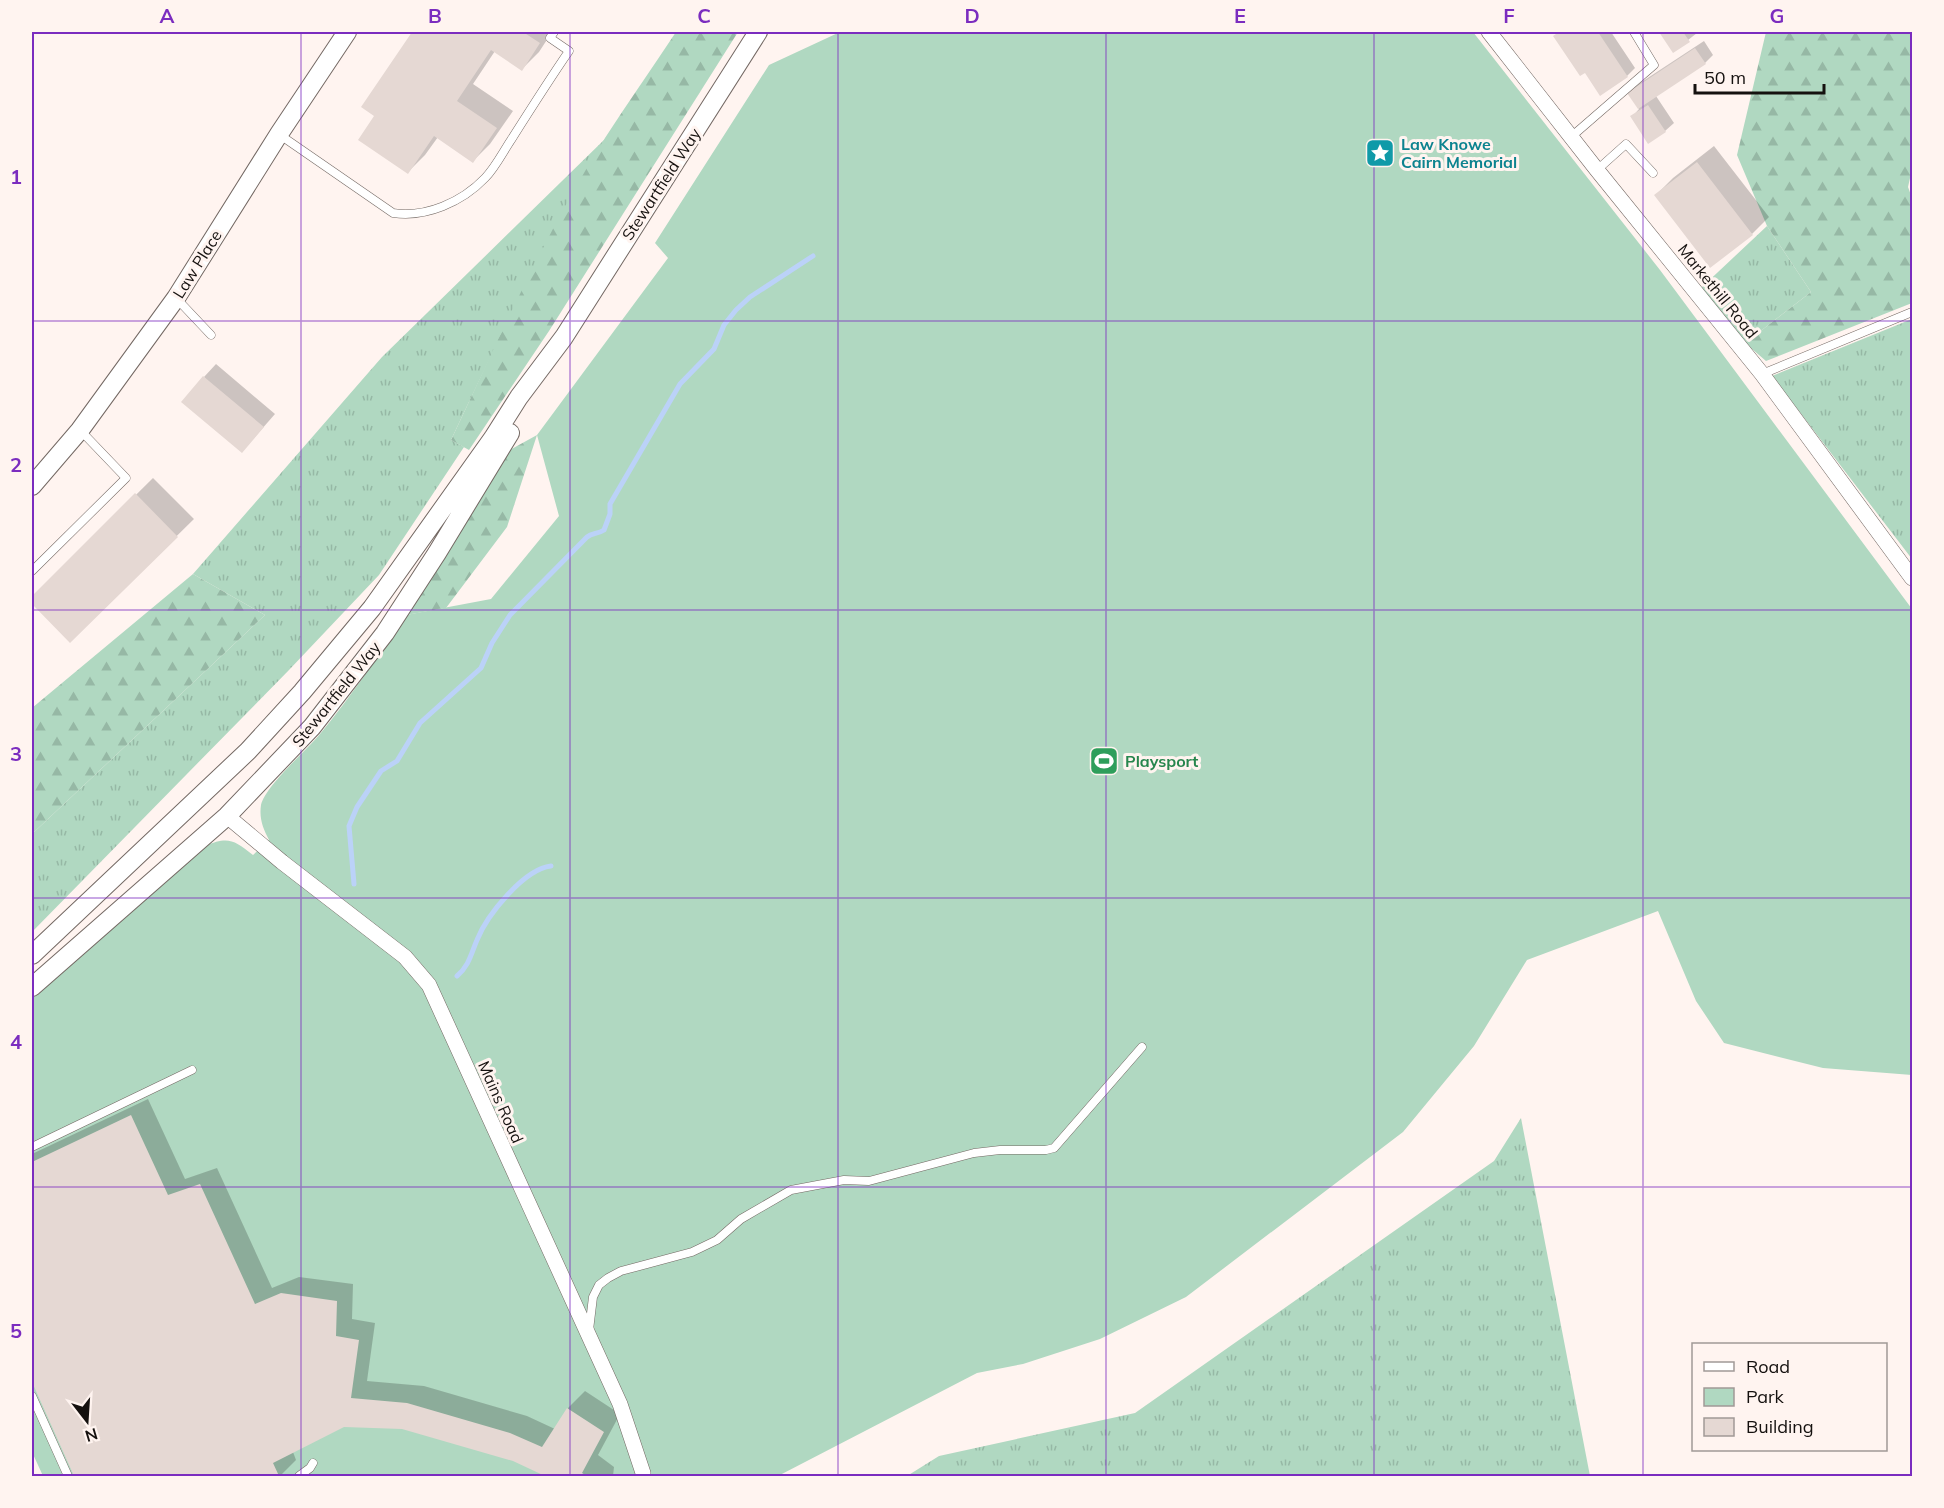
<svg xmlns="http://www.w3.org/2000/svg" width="1944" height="1508" viewBox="0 0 1944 1508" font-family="Mulish,sans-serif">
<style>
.grass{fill:url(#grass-tufts)}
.forest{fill:url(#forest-firs)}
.park{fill:#b0d8c1}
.shadow{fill:#0003}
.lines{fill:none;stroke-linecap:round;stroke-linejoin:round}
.stream{stroke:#bbd2f8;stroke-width:5}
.building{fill:#e5d8d3}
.service-casing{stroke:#736863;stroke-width:9}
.minor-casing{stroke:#736863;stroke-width:16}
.tertiary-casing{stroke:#736863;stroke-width:20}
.service{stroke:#fff;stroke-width:8}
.minor{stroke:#fff;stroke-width:15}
.tertiary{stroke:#fff;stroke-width:18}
.grid{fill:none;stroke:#7b2cbf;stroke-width:1.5;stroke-opacity:0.55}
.labels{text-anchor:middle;stroke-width:6;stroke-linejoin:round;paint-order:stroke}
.culture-label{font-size:16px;font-weight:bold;fill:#0d838f;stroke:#fff4f0;text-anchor:start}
.street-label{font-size:16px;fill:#15110f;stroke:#fff4f0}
.leisure-label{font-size:16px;font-weight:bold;fill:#27864d;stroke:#fff4f0;text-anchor:start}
.neatline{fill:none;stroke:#7b2cbf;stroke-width:2}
.grid-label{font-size:20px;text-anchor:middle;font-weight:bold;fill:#7b2cbf}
</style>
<defs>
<pattern id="grass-tufts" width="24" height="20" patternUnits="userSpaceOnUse" patternTransform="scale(1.5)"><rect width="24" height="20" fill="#b0d8c1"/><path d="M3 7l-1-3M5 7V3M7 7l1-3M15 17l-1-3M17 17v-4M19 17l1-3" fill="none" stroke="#96b8a5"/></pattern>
<pattern id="forest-firs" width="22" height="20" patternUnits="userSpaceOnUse" patternTransform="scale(1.5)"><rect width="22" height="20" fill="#b0d8c1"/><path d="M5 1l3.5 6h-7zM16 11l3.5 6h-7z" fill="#96b8a5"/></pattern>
</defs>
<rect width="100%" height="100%" fill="#fff4f0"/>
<path class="grass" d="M 605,139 C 549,237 499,337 451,440 L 464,447 L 379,575 L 289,670 L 32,932 L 32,834 L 265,615 L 193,574 L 382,357 Z
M 1767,226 L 1811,292 L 1745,343 L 1701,288 Z
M 1912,319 L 1912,559 L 1772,376 Z
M 1521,1118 L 1590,1476 L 907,1476 L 939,1456 L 1135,1413 L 1494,1161 Z"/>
<path class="forest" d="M 676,32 L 738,32 L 549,331 L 469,450 L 451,440 C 499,338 545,234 605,138 C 628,102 653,67 676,32 Z
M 1766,32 L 1912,32 L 1912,169 L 1908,187 L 1912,198 L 1912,303 L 1766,361 L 1745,343 L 1811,292 L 1767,226 L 1737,155 Z
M 537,435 L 507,527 L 446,608 L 406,615 L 508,451 Z
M 193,574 L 265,615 L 32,834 L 32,708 Z"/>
<path class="park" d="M 840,32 L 1473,32 L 1660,270 L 1912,609 L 1912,1075 L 1823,1068 L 1724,1043 L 1696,1001 L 1658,911 L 1527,960 L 1474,1046 L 1403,1132 L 1186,1297 L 1100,1339 L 1023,1364 L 977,1373 L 778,1476 L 43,1476 L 32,1452 L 32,997 L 205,846 C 228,836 234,840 253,855 L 269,840 C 263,828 259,819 261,805 C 266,785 306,751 320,734 C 336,715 350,695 365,675 L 362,673 L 406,615 L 491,599 L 559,516 L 537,435 L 668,258 L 655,243 L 769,65 Z"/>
<path class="shadow" d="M 414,32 L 552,32 L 539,52 L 522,69 L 495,51 L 473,84 L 513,111 L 490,144 L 473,161 L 438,137 L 425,155 L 408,172 L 376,116 L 363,107 Z
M 1559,32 L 1611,32 L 1635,68 L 1627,76 L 1586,71 L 1555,36 Z
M 1661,32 L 1696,32 L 1697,33 L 1674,51 Z
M 1704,41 L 1713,55 L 1705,63 L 1656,96 L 1674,123 L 1665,131 L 1649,142 L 1632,117 L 1639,109 L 1629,94 L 1637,85 Z
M 1714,146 L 1769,217 L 1752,234 L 1656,195 L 1673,178 Z
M 216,364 L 275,414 L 254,438 L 204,377 Z
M 153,478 L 194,519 L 70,641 L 32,601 L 32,598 Z
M 148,1099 L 185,1179 L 217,1168 L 272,1288 L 299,1277 L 353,1284 L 352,1319 L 375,1323 L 367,1381 L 424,1386 L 527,1416 L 555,1429 L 568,1408 L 585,1391 L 620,1414 L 598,1455 L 614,1467 L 613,1476 L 549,1476 L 514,1460 L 402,1427 L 343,1425 L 293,1452 L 296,1460 L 280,1476 L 76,1476 L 32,1378 L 32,1154 Z"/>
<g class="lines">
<path class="stream" d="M 354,884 L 349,826 L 357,807 L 381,771 L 397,761 L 420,723 L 481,668 L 492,643 L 510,615 L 587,537 C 592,533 598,534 604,530 L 610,514 L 610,504 L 680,384 L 714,349 L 724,325 L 736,310 L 750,297 L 813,256
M 457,976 C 469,966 471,954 477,940 C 487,915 524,869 551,866"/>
</g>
<path class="building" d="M 412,32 L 523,32 L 540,43 L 522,71 L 491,50 L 457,101 L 497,128 L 473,163 L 434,136 L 408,174 L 358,140 L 374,116 L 361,107 Z
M 1559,32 L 1598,32 L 1628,77 L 1600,96 L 1585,73 L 1580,76 L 1553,36 Z
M 1659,32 L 1683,32 L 1690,42 L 1673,53 Z
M 1695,48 L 1706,64 L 1638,109 L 1627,93 Z
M 1648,105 L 1666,132 L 1648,144 L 1630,116 Z
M 1697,162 L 1753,235 L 1710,268 L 1654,195 Z
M 203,376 L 264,427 L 242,453 L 181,402 Z
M 135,493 L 178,537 L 70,643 L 32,604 L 32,596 Z
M 131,1115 L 168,1195 L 200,1184 L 255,1304 L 281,1293 L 337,1301 L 336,1336 L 359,1340 L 351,1398 L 407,1403 L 510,1433 L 542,1447 L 567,1408 L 604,1432 L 582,1473 L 587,1476 L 545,1476 L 513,1461 L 402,1429 L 344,1427 L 273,1463 L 279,1476 L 74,1476 L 32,1382 L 32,1162 Z"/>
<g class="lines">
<g class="service-casing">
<path id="service" d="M 280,135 L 393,213 C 426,218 462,202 485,178 C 495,168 503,152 511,140 C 530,110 549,80 569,51 L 550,38 L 554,32
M 1571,137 L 1654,65 L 1634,32
M 1597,170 L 1626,144 L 1653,173
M 177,299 L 211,335
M 1762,374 L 1912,312
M 32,571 L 126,478 L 81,431
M 32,1147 L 192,1070
M 589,1330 L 593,1297 L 599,1285 L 608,1278 L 621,1271 L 692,1252 L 717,1240 L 741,1219 L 791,1190 L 844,1180 L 869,1181 L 974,1153 L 1000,1150 L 1046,1150 L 1054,1148 L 1142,1047
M 32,1396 L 68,1476
M 299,1476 L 310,1468 L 313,1463"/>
</g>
<g class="minor-casing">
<path id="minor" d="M 1489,32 L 1597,170 L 1762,374 L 1912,578
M 227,816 L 282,862 L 405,957 L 429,985 L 620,1404 L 643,1473"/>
</g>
<g class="tertiary-casing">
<path id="tertiary" d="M 32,486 L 80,430 L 176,298 L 279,134 L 347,32
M 32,955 L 248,751 L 302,692 L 372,608 L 493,438 L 519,397 L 564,337 L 758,32
M 32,987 L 227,816 L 312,727 L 385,633 L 437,553 L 510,433"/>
</g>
<use href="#service" class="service"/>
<use href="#minor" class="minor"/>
<use href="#tertiary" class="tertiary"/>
</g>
<path class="grid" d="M 301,32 L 301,1476M 570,32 L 570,1476M 838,32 L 838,1476M 1106,32 L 1106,1476M 1374,32 L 1374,1476M 1643,32 L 1643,1476M 32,321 L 1912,321M 32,610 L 1912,610M 32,898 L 1912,898M 32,1187 L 1912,1187"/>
<defs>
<g id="sight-square" transform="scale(1.5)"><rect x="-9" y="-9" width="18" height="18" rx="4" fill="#0f9aa8" stroke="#fff4f0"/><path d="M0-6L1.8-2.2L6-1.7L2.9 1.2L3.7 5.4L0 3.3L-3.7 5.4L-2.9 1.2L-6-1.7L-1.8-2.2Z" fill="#fff"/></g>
<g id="stadium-square" transform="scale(1.5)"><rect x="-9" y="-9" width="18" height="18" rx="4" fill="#2e9e5b" stroke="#fff4f0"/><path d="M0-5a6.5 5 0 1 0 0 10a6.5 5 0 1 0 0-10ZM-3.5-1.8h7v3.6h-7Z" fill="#fff"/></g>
</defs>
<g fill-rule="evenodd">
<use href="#sight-square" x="1380" y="153"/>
<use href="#stadium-square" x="1104" y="761"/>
</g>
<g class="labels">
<g class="culture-label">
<text x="1401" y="150">Law Knowe<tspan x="1401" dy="18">Cairn Memorial</tspan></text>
</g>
<g class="street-label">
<text transform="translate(661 184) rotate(-57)" y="6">Stewartfield Way</text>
<text transform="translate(197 264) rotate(-58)" y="6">Law Place</text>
<text transform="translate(1718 291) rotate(51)" y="6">Markethill Road</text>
<text transform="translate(336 694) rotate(-51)" y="6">Stewartfield Way</text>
<text transform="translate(501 1102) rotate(66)" y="6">Mains Road</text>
</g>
<g class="leisure-label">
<text x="1125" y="767">Playsport</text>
</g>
</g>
<rect width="1944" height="1508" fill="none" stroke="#fff4f0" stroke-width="66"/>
<rect x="1692" y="1343" width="195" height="108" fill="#fff4f0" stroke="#a19996" stroke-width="1.5"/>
<rect x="1704" y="1362" width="30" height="9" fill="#ffffff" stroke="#a19996" stroke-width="1.5"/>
<text x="1746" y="1373" font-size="18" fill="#15110f">Road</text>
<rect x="1704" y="1388" width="30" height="18" fill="#b0d8c1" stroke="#a19996" stroke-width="1.5"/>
<text x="1746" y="1403" font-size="18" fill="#15110f">Park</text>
<rect x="1704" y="1418" width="30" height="18" fill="#e5d8d3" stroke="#a19996" stroke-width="1.5"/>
<text x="1746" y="1433" font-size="18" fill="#15110f">Building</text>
<g transform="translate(87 1421) rotate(163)" stroke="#fff4f0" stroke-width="4.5" paint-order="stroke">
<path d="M0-4.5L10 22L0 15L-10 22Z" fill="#15110f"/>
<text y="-9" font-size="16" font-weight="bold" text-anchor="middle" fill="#15110f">N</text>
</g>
<path d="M1695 84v9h129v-9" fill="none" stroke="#15110f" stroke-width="3"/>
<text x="1704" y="84" font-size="18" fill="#15110f" stroke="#fff4f0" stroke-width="4.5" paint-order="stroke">50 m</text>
<rect x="33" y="33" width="1878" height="1442" class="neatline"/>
<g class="grid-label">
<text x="167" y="23">A</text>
<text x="435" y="23">B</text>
<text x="704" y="23">C</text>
<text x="972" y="23">D</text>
<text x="1240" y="23">E</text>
<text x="1509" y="23">F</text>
<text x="1777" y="23">G</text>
<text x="16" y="184">1</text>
<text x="16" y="472">2</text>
<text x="16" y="761">3</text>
<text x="16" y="1049">4</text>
<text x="16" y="1338">5</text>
</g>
</svg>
